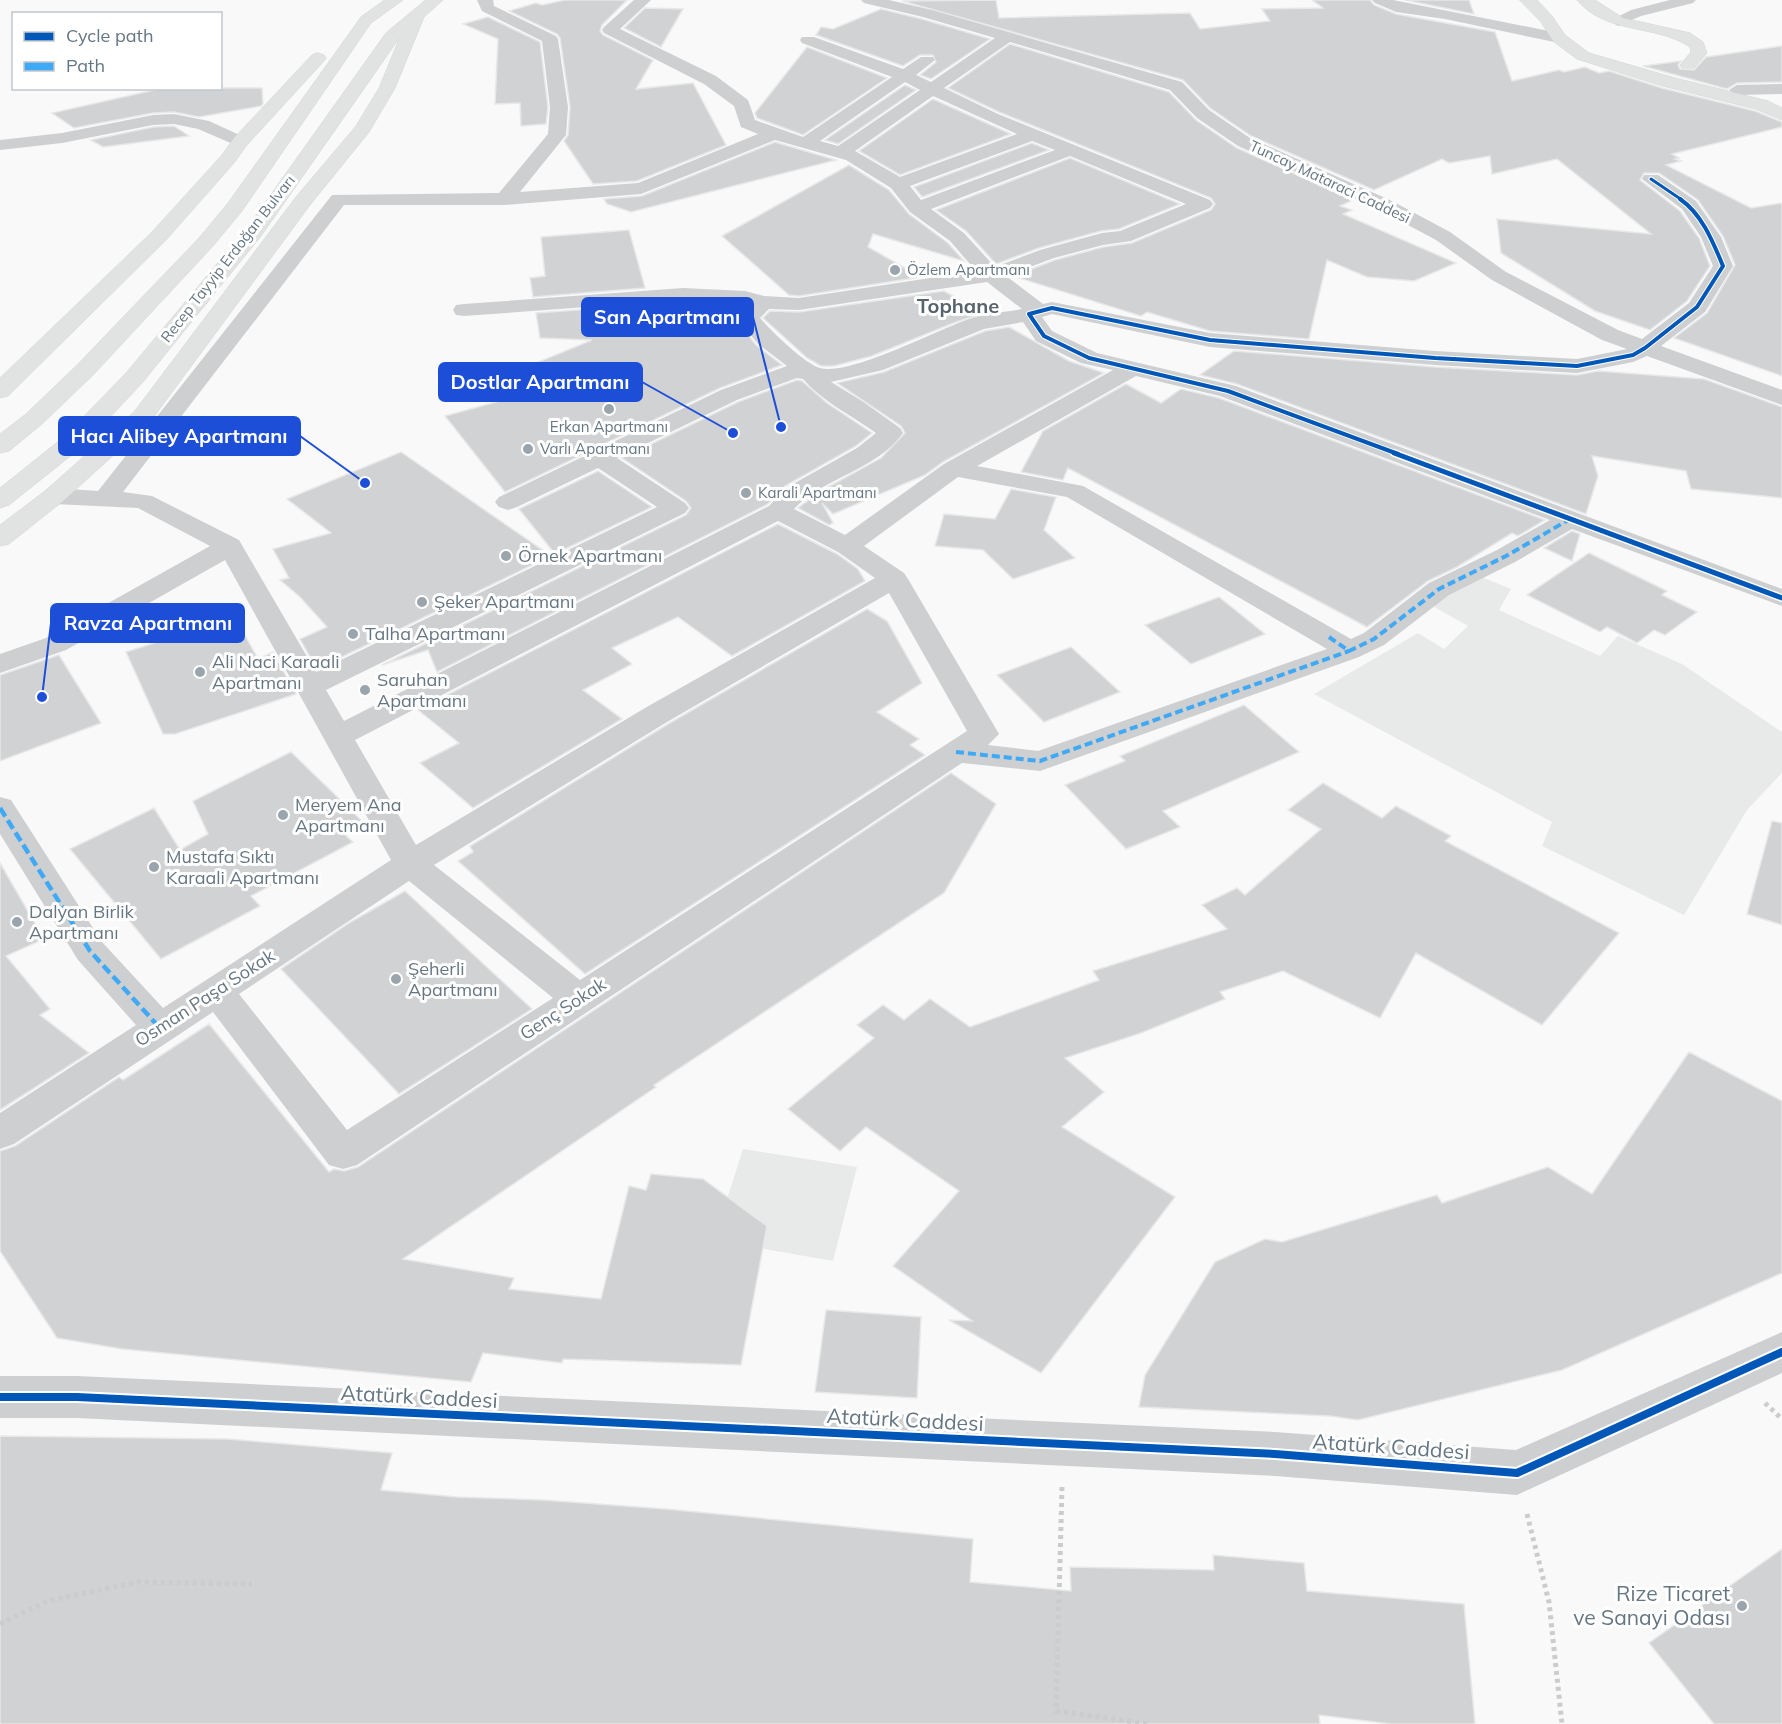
<svg xmlns="http://www.w3.org/2000/svg" width="1782" height="1724" viewBox="0 0 1782 1724" font-family="Mulish,sans-serif">
<style>
.built{fill:#e8e9e9}
.building{fill:#d0d2d3;stroke:#e8e8e8;stroke-width:1.5}
.lines{fill:none;stroke-linecap:round;stroke-linejoin:round}
.major-casing{stroke:#d5d6d7;stroke-width:1}
.path{stroke:#cbcccd;stroke-width:5;stroke-dasharray:4 4;stroke-linecap:butt}
.minor{fill:#cecfd0;fill-rule:evenodd}
.major{fill:#e1e2e2;fill-rule:evenodd}
.quiet-far1{stroke:#3fa9f5;stroke-width:4;stroke-dasharray:8 4;stroke-linecap:butt}
.quiet{stroke:#3fa9f5;stroke-width:4.5;stroke-dasharray:10 4.5;stroke-linecap:butt}
.cycleway-far3-casing{stroke:#fff;stroke-width:5}
.cycleway-far2-casing{stroke:#fff;stroke-width:6}
.cycleway-far1-casing{stroke:#fff;stroke-width:8}
.cycleway-casing{stroke:#fff;stroke-width:12}
.cycleway-far3{stroke:#0057b8;stroke-width:3}
.cycleway-far2{stroke:#0057b8;stroke-width:4}
.cycleway-far1{stroke:#0057b8;stroke-width:5}
.cycleway{stroke:#0057b8;stroke-width:8}
.poi-dot{fill:#99a4ac;stroke:#fff;stroke-width:2}
.labels{text-anchor:middle;stroke-width:6;stroke-linejoin:round;paint-order:stroke}
.far-street-label{font-size:15px;fill:#657683;stroke:#fff}
.far-poi-label{font-size:15px;fill:#657683;stroke:#fff;text-anchor:start}
.poi-label{font-size:18px;fill:#657683;stroke:#fff;text-anchor:start}
.street-label{font-size:18px;fill:#657683;stroke:#fff}
.far-district-label{font-size:20px;font-weight:bold;fill:#57646e;stroke:#fff}
.near-street-label{font-size:21px;fill:#657683;stroke:#fff}
.near-poi-label{font-size:21px;fill:#657683;stroke:#fff;text-anchor:end}
.leader{fill:none;stroke:#1d4ed8;stroke-width:2}
.callout-dot{fill:#1d4ed8;stroke:#fff;stroke-width:2}
.callout{fill:#1d4ed8;stroke:#1d4ed8;stroke-width:2}
.callout-label{font-size:20px;text-anchor:middle;font-weight:bold;fill:#fff}
</style>
<rect width="100%" height="100%" fill="#f9f9f9"/>
<path class="built" d="M 1474,574 L 1511,589 L 1499,610 L 1600,656 L 1618,636 L 1682,664 L 1782,732 L 1782,773 L 1747,810 L 1684,915 L 1542,846 L 1552,822 L 1314,694 L 1418,633 L 1444,649 L 1468,626 L 1429,604 Z
M 743,1149 L 857,1167 L 833,1261 L 714,1240 Z"/>
<path class="building" d="M 565,0 L 627,0 L 602,25 L 600,31 L 603,35 L 653,60 L 636,89 L 693,83 L 726,145 L 637,181 L 593,184 L 564,141 L 568,135 L 570,107 L 560,38 L 557,34 L 509,11 L 536,3 L 542,5 Z
M 996,0 L 999,18 L 1190,13 L 1200,29 L 1270,21 L 1262,9 L 1323,8 L 1312,0 L 1370,0 L 1374,5 L 1396,14 L 1495,32 L 1512,81 L 1559,70 L 1564,72 L 1585,67 L 1599,73 L 1609,71 L 1662,88 L 1755,111 L 1782,122 L 1782,127 L 1672,154 L 1679,158 L 1675,159 L 1681,161 L 1666,165 L 1751,208 L 1782,203 L 1782,376 L 1674,338 L 1707,313 L 1735,265 L 1723,236 L 1698,200 L 1659,173 L 1644,173 L 1640,180 L 1680,211 L 1699,238 L 1710,266 L 1687,301 L 1650,330 L 1595,311 L 1501,253 L 1497,219 L 1651,234 L 1557,159 L 1492,174 L 1490,156 L 1449,163 L 1442,159 L 1374,190 L 1251,136 L 1210,108 L 1183,80 L 902,1 Z
M 1405,0 L 1469,0 L 1474,14 Z
M 645,8 L 683,9 L 661,47 L 624,28 Z
M 881,9 L 922,19 L 990,39 L 931,79 L 920,75 L 936,62 L 933,55 L 920,55 L 903,66 L 816,35 L 821,27 L 833,29 Z
M 488,17 L 540,42 L 548,107 L 546,124 L 521,126 L 520,103 L 495,104 L 498,39 L 463,24 Z
M 1010,44 L 1169,92 L 1196,120 L 1237,148 L 1353,200 L 1340,206 L 1352,210 L 1343,214 L 1456,263 L 1414,281 L 1367,277 L 1327,260 L 1309,339 L 1210,331 L 1147,312 L 1141,316 L 1013,276 L 1055,260 L 1103,247 L 1132,243 L 1211,210 L 1215,204 L 1211,198 L 999,112 L 948,88 Z
M 1782,46 L 1782,82 L 1737,83 L 1727,89 L 1643,66 L 1681,61 L 1678,65 L 1680,69 L 1694,70 L 1706,57 Z
M 807,47 L 887,78 L 803,135 L 757,118 L 755,113 Z
M 905,85 L 916,90 L 838,144 L 825,140 Z
M 163,88 L 262,88 L 263,104 L 261,106 L 199,117 L 174,112 L 153,113 L 74,128 L 52,113 Z
M 933,99 L 1011,134 L 900,175 L 859,151 Z
M 174,126 L 189,136 L 103,147 L 91,140 L 153,127 Z
M 775,142 L 836,160 L 631,212 L 607,204 L 604,199 L 642,196 Z
M 1032,143 L 1049,150 L 922,197 L 914,187 Z
M 1070,158 L 1180,204 L 1119,229 L 1101,231 L 1039,248 L 996,264 L 966,231 L 936,210 Z
M 849,165 L 889,190 L 909,214 L 948,243 L 964,261 L 873,234 L 868,247 L 921,277 L 799,296 L 789,295 L 722,236 Z
M 629,230 L 645,288 L 533,297 L 530,278 L 545,276 L 541,237 Z
M 944,291 L 984,313 L 956,322 L 872,356 L 834,366 L 821,366 L 807,358 L 763,318 L 770,311 L 799,312 Z
M 675,303 L 744,307 L 735,319 L 756,345 L 782,365 L 720,388 L 505,492 L 445,416 L 544,389 L 514,372 L 592,340 L 540,338 L 536,313 Z
M 1009,327 L 1069,361 L 1104,373 L 943,462 L 925,475 L 833,514 L 822,503 L 833,523 L 829,525 L 798,508 L 821,491 L 881,458 L 905,433 L 901,426 L 837,383 L 884,372 L 985,331 Z
M 1234,351 L 1435,367 L 1577,375 L 1598,371 L 1704,379 L 1782,407 L 1782,498 L 1691,489 L 1686,471 L 1592,456 L 1598,476 L 1586,514 L 1237,384 L 1200,375 Z
M 797,380 L 802,381 L 827,403 L 872,433 L 856,446 L 785,486 L 768,504 L 437,672 L 428,650 L 382,665 L 686,515 L 691,508 L 686,501 L 622,458 L 738,402 Z
M 1126,384 L 1161,403 L 1181,389 L 1219,398 L 1545,520 L 1518,536 L 1512,533 L 1457,567 L 1428,581 L 1367,627 L 1068,468 L 1063,480 L 1021,472 L 1043,431 Z
M 401,452 L 551,556 L 317,669 L 300,639 L 327,627 L 300,597 L 280,580 L 289,578 L 273,549 L 331,533 L 287,499 Z
M 598,471 L 652,507 L 555,554 L 519,509 Z
M 1011,489 L 1056,497 L 1044,530 L 1075,558 L 1013,579 L 983,550 L 935,546 L 944,514 L 995,519 Z
M 778,524 L 837,554 L 858,569 L 865,581 L 732,656 L 678,617 L 612,648 L 632,664 L 583,690 L 622,719 L 473,808 L 420,763 L 459,743 L 418,710 Z
M 1572,531 L 1580,534 L 1572,561 L 1544,548 Z
M 1589,553 L 1667,591 L 1662,595 L 1697,612 L 1665,635 L 1654,630 L 1637,643 L 1607,627 L 1600,632 L 1527,595 Z
M 1219,597 L 1265,634 L 1191,664 L 1145,625 Z
M 867,609 L 887,621 L 922,683 L 877,712 L 919,739 L 910,745 L 925,755 L 585,974 L 458,861 L 473,852 L 470,846 L 668,724 Z
M 235,617 L 258,659 L 273,652 L 296,694 L 175,734 L 163,734 L 126,652 Z
M 1071,647 L 1120,692 L 1044,722 L 997,675 Z
M 59,655 L 101,723 L 0,761 L 0,675 Z
M 1244,705 L 1299,752 L 1163,811 L 1180,827 L 1126,849 L 1065,785 L 1125,761 L 1120,756 Z
M 291,752 L 361,820 L 346,836 L 353,842 L 251,896 L 260,906 L 161,959 L 70,849 L 154,808 L 180,850 L 208,834 L 193,801 Z
M 951,773 L 996,804 L 944,893 L 654,1085 L 656,1087 L 403,1259 L 514,1278 L 509,1289 L 601,1299 L 629,1186 L 646,1190 L 651,1174 L 703,1179 L 767,1226 L 741,1365 L 563,1359 L 562,1363 L 483,1353 L 471,1382 L 122,1349 L 57,1338 L 0,1251 L 0,1151 L 15,1146 L 119,1077 L 123,1080 L 209,1024 L 329,1172 L 334,1169 L 344,1171 L 358,1167 Z
M 1323,783 L 1382,818 L 1396,806 L 1451,836 L 1445,841 L 1619,933 L 1542,1025 L 1416,953 L 1380,1018 L 1283,971 L 1220,992 L 1225,999 L 1141,1033 L 1065,1058 L 1104,1092 L 1062,1127 L 1175,1197 L 1041,1373 L 949,1320 L 972,1321 L 893,1266 L 959,1191 L 866,1127 L 840,1151 L 788,1109 L 874,1038 L 857,1025 L 883,1005 L 904,1020 L 930,999 L 970,1027 L 1099,980 L 1093,971 L 1227,929 L 1202,905 L 1237,888 L 1245,895 L 1321,829 L 1288,810 Z
M 1772,821 L 1782,823 L 1782,925 L 1747,914 Z
M 0,863 L 44,939 L 6,956 L 50,1009 L 40,1015 L 89,1053 L 0,1110 Z
M 405,891 L 532,1009 L 399,1094 L 281,969 L 349,923 Z
M 1689,1052 L 1782,1101 L 1782,1273 L 1562,1370 L 1358,1420 L 1330,1416 L 1139,1407 L 1145,1375 L 1215,1262 L 1265,1239 L 1282,1242 L 1437,1195 L 1442,1203 L 1548,1167 L 1592,1194 Z
M 826,1310 L 921,1317 L 917,1398 L 815,1392 Z
M 0,1436 L 228,1439 L 392,1453 L 381,1490 L 457,1497 L 543,1500 L 666,1509 L 973,1539 L 970,1582 L 1071,1591 L 1070,1567 L 1214,1570 L 1213,1555 L 1304,1563 L 1307,1591 L 1464,1604 L 1475,1724 L 1391,1724 L 1319,1715 L 1320,1724 L 0,1724 Z
M 1782,1549 L 1782,1724 L 1714,1724 L 1649,1643 Z"/>
<g class="lines">
<g class="major-casing">
<path id="major" d="M 385,0 L 403,0 L 371,23 L 242,211 L 213,246 L 94,374 L 42,424 L 9,451 L 0,453 L 0,434 L 26,414 L 78,364 L 199,238 L 228,203 L 361,17 Z
M 426,0 L 443,0 L 424,17 L 395,88 L 369,132 L 310,205 L 150,422 L 63,501 L 9,544 L 0,546 L 0,525 L 45,491 L 134,412 L 296,197 L 356,126 L 379,88 L 400,37 L 261,236 L 142,383 L 83,446 L 9,505 L 0,508 L 0,488 L 65,436 L 126,373 L 247,228 L 386,33 Z
M 1520,0 L 1537,0 L 1552,16 L 1565,35 L 1589,53 L 1675,78 L 1768,101 L 1782,108 L 1782,120 L 1756,109 L 1663,86 L 1577,59 L 1553,41 L 1541,22 Z
M 1577,0 L 1595,0 L 1623,18 L 1690,33 L 1703,42 L 1707,53 L 1694,68 L 1682,68 L 1680,65 L 1691,52 L 1690,47 C 1656,24 1606,35 1577,0 Z
M 318,53 L 324,55 L 326,58 L 324,61 L 246,146 L 234,163 L 166,240 L 8,396 L 0,398 L 0,378 L 152,232 L 222,155 L 234,138 L 312,55 Z"/>
</g>
<path class="path" d="M 1765,1403 L 1782,1419
M 1062,1487 L 1056,1711 L 1149,1724
M 1527,1514 L 1549,1602 L 1562,1724
M 0,1624 L 47,1601 L 138,1582 L 252,1584"/>
<path class="minor" d="M 477,0 L 493,0 L 494,6 L 556,36 L 558,39 L 568,107 L 566,135 L 520,192 L 638,183 L 758,134 L 741,127 L 734,106 L 704,84 L 604,33 L 602,30 L 604,27 L 634,0 L 651,0 L 620,29 L 716,76 L 748,100 L 755,120 L 803,137 L 892,77 L 802,43 L 800,40 L 802,37 L 814,37 L 903,69 L 921,57 L 933,57 L 935,60 L 916,75 L 931,82 L 995,38 L 923,17 L 864,3 L 861,0 L 889,0 L 932,10 L 1182,82 L 1209,110 L 1250,138 L 1392,201 L 1450,232 L 1506,272 L 1618,330 L 1642,339 L 1689,303 L 1713,266 L 1701,237 L 1682,209 L 1642,179 L 1644,175 L 1658,175 L 1696,201 L 1721,237 L 1733,266 L 1705,312 L 1661,346 L 1782,390 L 1782,405 L 1647,356 L 1633,362 L 1577,373 L 1435,365 L 1210,347 L 1052,314 L 1042,317 L 1052,331 L 1097,353 L 1236,386 L 1782,589 L 1782,606 L 1572,529 L 1515,562 L 1449,595 L 1384,645 L 1359,657 L 1040,771 L 962,763 L 357,1165 L 343,1169 L 329,1165 L 213,1012 L 14,1144 L 0,1149 L 0,1113 L 136,1025 L 78,960 L 0,834 L 0,797 L 11,800 L 102,942 L 163,1008 L 391,860 L 225,560 L 66,650 L 0,673 L 0,654 L 46,638 L 210,546 L 138,508 L 54,504 L 45,501 L 41,496 L 45,491 L 54,488 L 98,491 L 332,195 L 499,193 L 548,134 L 550,107 L 542,41 L 482,11 ZM 1010,42 L 1170,90 L 1197,118 L 1238,146 L 1378,209 L 1436,240 L 1492,280 L 1602,340 L 1627,349 L 1577,359 L 1435,351 L 1210,333 L 1052,302 L 1043,304 L 1006,276 L 1054,258 L 1103,245 L 1131,241 L 1210,208 L 1213,204 L 1210,200 L 998,114 L 944,88 ZM 905,82 L 920,90 L 838,146 L 820,141 ZM 933,96 L 1017,134 L 900,177 L 855,151 ZM 775,140 L 846,160 L 891,188 L 910,212 L 950,241 L 976,271 L 799,298 L 764,296 L 745,291 L 683,288 L 464,304 L 456,305 L 453,310 L 456,315 L 464,316 L 683,300 L 749,305 L 737,318 L 758,344 L 787,366 L 721,390 L 499,497 L 495,502 L 499,507 L 508,510 L 517,507 L 598,468 L 657,507 L 316,672 L 239,540 L 152,496 L 123,492 L 344,205 L 504,205 L 641,194 ZM 1032,141 L 1055,150 L 921,200 L 910,186 ZM 1070,156 L 1186,204 L 1120,231 L 1102,233 L 1040,250 L 995,267 L 964,233 L 931,209 ZM 987,282 L 1022,309 C 1006,312 988,313 972,318 C 938,329 851,376 820,368 C 805,364 771,331 760,318 L 769,309 L 799,310 ZM 1023,322 L 1036,341 L 1081,363 L 1113,370 L 944,464 L 845,535 L 794,509 C 824,477 877,470 903,433 L 900,428 L 862,401 L 831,382 L 883,370 L 984,329 ZM 1136,376 L 1220,396 L 1550,520 L 1497,550 L 1429,583 L 1364,633 L 1351,639 L 1083,486 L 977,466 ZM 797,378 L 803,379 C 823,402 851,415 876,433 L 857,448 L 786,488 L 769,506 L 344,721 L 326,690 L 685,513 L 689,508 L 685,503 L 617,458 L 737,400 ZM 958,477 L 1067,497 L 1327,649 L 1038,751 L 988,745 L 999,734 L 908,579 L 904,573 L 864,546 ZM 778,521 L 838,552 L 875,578 L 645,708 L 416,845 L 355,740 ZM 889,593 L 967,731 L 580,980 L 434,865 L 667,722 ZM 409,881 L 553,998 L 347,1130 L 239,994 Z
M 1372,0 L 1393,0 L 1559,33 L 1567,38 L 1559,43 L 1445,19 L 1396,12 L 1375,3 Z
M 1670,0 L 1696,0 L 1693,3 L 1641,16 L 1618,26 L 1610,21 L 1631,10 Z
M 1782,84 L 1782,94 L 1737,95 L 1729,90 L 1737,85 Z
M 174,114 L 209,121 L 246,138 L 249,142 L 246,146 L 240,147 L 198,129 L 174,124 L 153,125 L 62,143 L 0,150 L 0,140 L 62,133 L 153,115 Z
M 1782,1332 L 1782,1373 L 1517,1495 L 1275,1476 L 77,1418 L 0,1418 L 0,1376 L 77,1376 L 1275,1432 L 1516,1450 Z"/>
<use href="#major" class="major"/>
<path class="quiet-far1" d="M 1329,637 L 1349,651 L 1374,639 L 1439,589 L 1506,556 L 1570,519
M 956,752 L 1040,761 L 1349,651"/>
<path class="quiet" d="M 0,808 L 90,951 L 159,1027"/>
<g class="cycleway-far3-casing">
<path id="cycleway-far3" d="M 1651,179 L 1682,200"/>
</g>
<g class="cycleway-far2-casing">
<path id="cycleway-far2" d="M 1398,454 L 1228,391 L 1089,358 L 1044,336 L 1029,314 L 1052,308 L 1210,340 L 1435,358 L 1577,366 L 1633,355 L 1645,348 L 1697,307 L 1723,266 C 1713,242 1702,214 1680,199"/>
</g>
<g class="cycleway-far1-casing">
<path id="cycleway-far1" d="M 1394,453 L 1782,598"/>
</g>
<g class="cycleway-casing">
<path id="cycleway" d="M 0,1397 L 77,1397 L 1275,1454 L 1517,1473 L 1782,1352"/>
</g>
<use href="#cycleway-far3" class="cycleway-far3"/>
<use href="#cycleway-far2" class="cycleway-far2"/>
<use href="#cycleway-far1" class="cycleway-far1"/>
<use href="#cycleway" class="cycleway"/>
</g>
<g class="poi-dot">
<circle cx="895" cy="270" r="6"/>
<circle cx="609" cy="409" r="6"/>
<circle cx="528" cy="449" r="6"/>
<circle cx="746" cy="493" r="6"/>
<circle cx="506" cy="556" r="6"/>
<circle cx="422" cy="602" r="6"/>
<circle cx="353" cy="634" r="6"/>
<circle cx="200" cy="672" r="6"/>
<circle cx="365" cy="690" r="6"/>
<circle cx="283" cy="815" r="6"/>
<circle cx="154" cy="867" r="6"/>
<circle cx="17" cy="922" r="6"/>
<circle cx="396" cy="979" r="6"/>
<circle cx="1742" cy="1606" r="6"/>
</g>
<g class="labels">
<g class="far-street-label">
<text transform="translate(1330 182) rotate(25)" y="5">Tuncay Mataraci Caddesi</text>
<text transform="translate(228 259) rotate(-52)" y="5">Recep Tayyip Erdoğan Bulvarı</text>
</g>
<g class="far-poi-label">
<text x="907" y="275">Özlem Apartmanı</text>
<text x="609" y="432" text-anchor="middle">Erkan Apartmanı</text>
<text x="540" y="454">Varlı Apartmanı</text>
<text x="758" y="498">Karali Apartmanı</text>
</g>
<g class="poi-label">
<text x="518" y="562">Örnek Apartmanı</text>
<text x="434" y="608">Şeker Apartmanı</text>
<text x="365" y="640">Talha Apartmanı</text>
<text x="212" y="668">Ali Naci Karaali<tspan x="212" dy="21">Apartmanı</tspan></text>
<text x="377" y="686">Saruhan<tspan x="377" dy="21">Apartmanı</tspan></text>
<text x="295" y="811">Meryem Ana<tspan x="295" dy="21">Apartmanı</tspan></text>
<text x="166" y="863">Mustafa Sıktı<tspan x="166" dy="21">Karaali Apartmanı</tspan></text>
<text x="29" y="918">Dalyan Birlik<tspan x="29" dy="21">Apartmanı</tspan></text>
<text x="408" y="975">Şeherli<tspan x="408" dy="21">Apartmanı</tspan></text>
</g>
<g class="street-label">
<text transform="translate(205 998) rotate(-33)" y="6">Osman Paşa Sokak</text>
<text transform="translate(563 1009) rotate(-33)" y="6">Genç Sokak</text>
</g>
<g class="far-district-label">
<text x="958" y="313">Tophane</text>
</g>
<g class="near-street-label">
<text transform="translate(419 1397) rotate(3)" y="7">Atatürk Caddesi</text>
<text transform="translate(905 1420) rotate(3)" y="7">Atatürk Caddesi</text>
<text transform="translate(1391 1447) rotate(4)" y="7">Atatürk Caddesi</text>
</g>
<g class="near-poi-label">
<text x="1730" y="1601">Rize Ticaret<tspan x="1730" dy="24">ve Sanayi Odası</tspan></text>
</g>
</g>
<path class="leader" d="M781 427L753 317M733 433L642 382M365 483L300 436M42 697L51 623"/>
<g class="callout-dot">
<circle cx="781" cy="427" r="6"/>
<circle cx="733" cy="433" r="6"/>
<circle cx="365" cy="483" r="6"/>
<circle cx="42" cy="697" r="6"/>
</g>
<g class="callout">
<rect x="582" y="298" width="171" height="38" rx="6"/>
<rect x="439" y="363" width="203" height="38" rx="6"/>
<rect x="59" y="417" width="241" height="38" rx="6"/>
<rect x="51" y="604" width="193" height="38" rx="6"/>
</g>
<g class="callout-label">
<text x="667" y="324">San Apartmanı</text>
<text x="540" y="389">Dostlar Apartmanı</text>
<text x="179" y="443">Hacı Alibey Apartmanı</text>
<text x="148" y="630">Ravza Apartmanı</text>
</g>
<rect x="12" y="12" width="210" height="78" fill="#ffffff" stroke="#c1c8cd" stroke-width="1.5"/>
<rect x="24" y="32" width="30" height="9" fill="#0057b8" stroke="#c1c8cd" stroke-width="1.5"/>
<text x="66" y="42" font-size="18" fill="#657683">Cycle path</text>
<rect x="24" y="62" width="30" height="9" fill="#3fa9f5" stroke="#c1c8cd" stroke-width="1.5"/>
<text x="66" y="72" font-size="18" fill="#657683">Path</text>
</svg>
